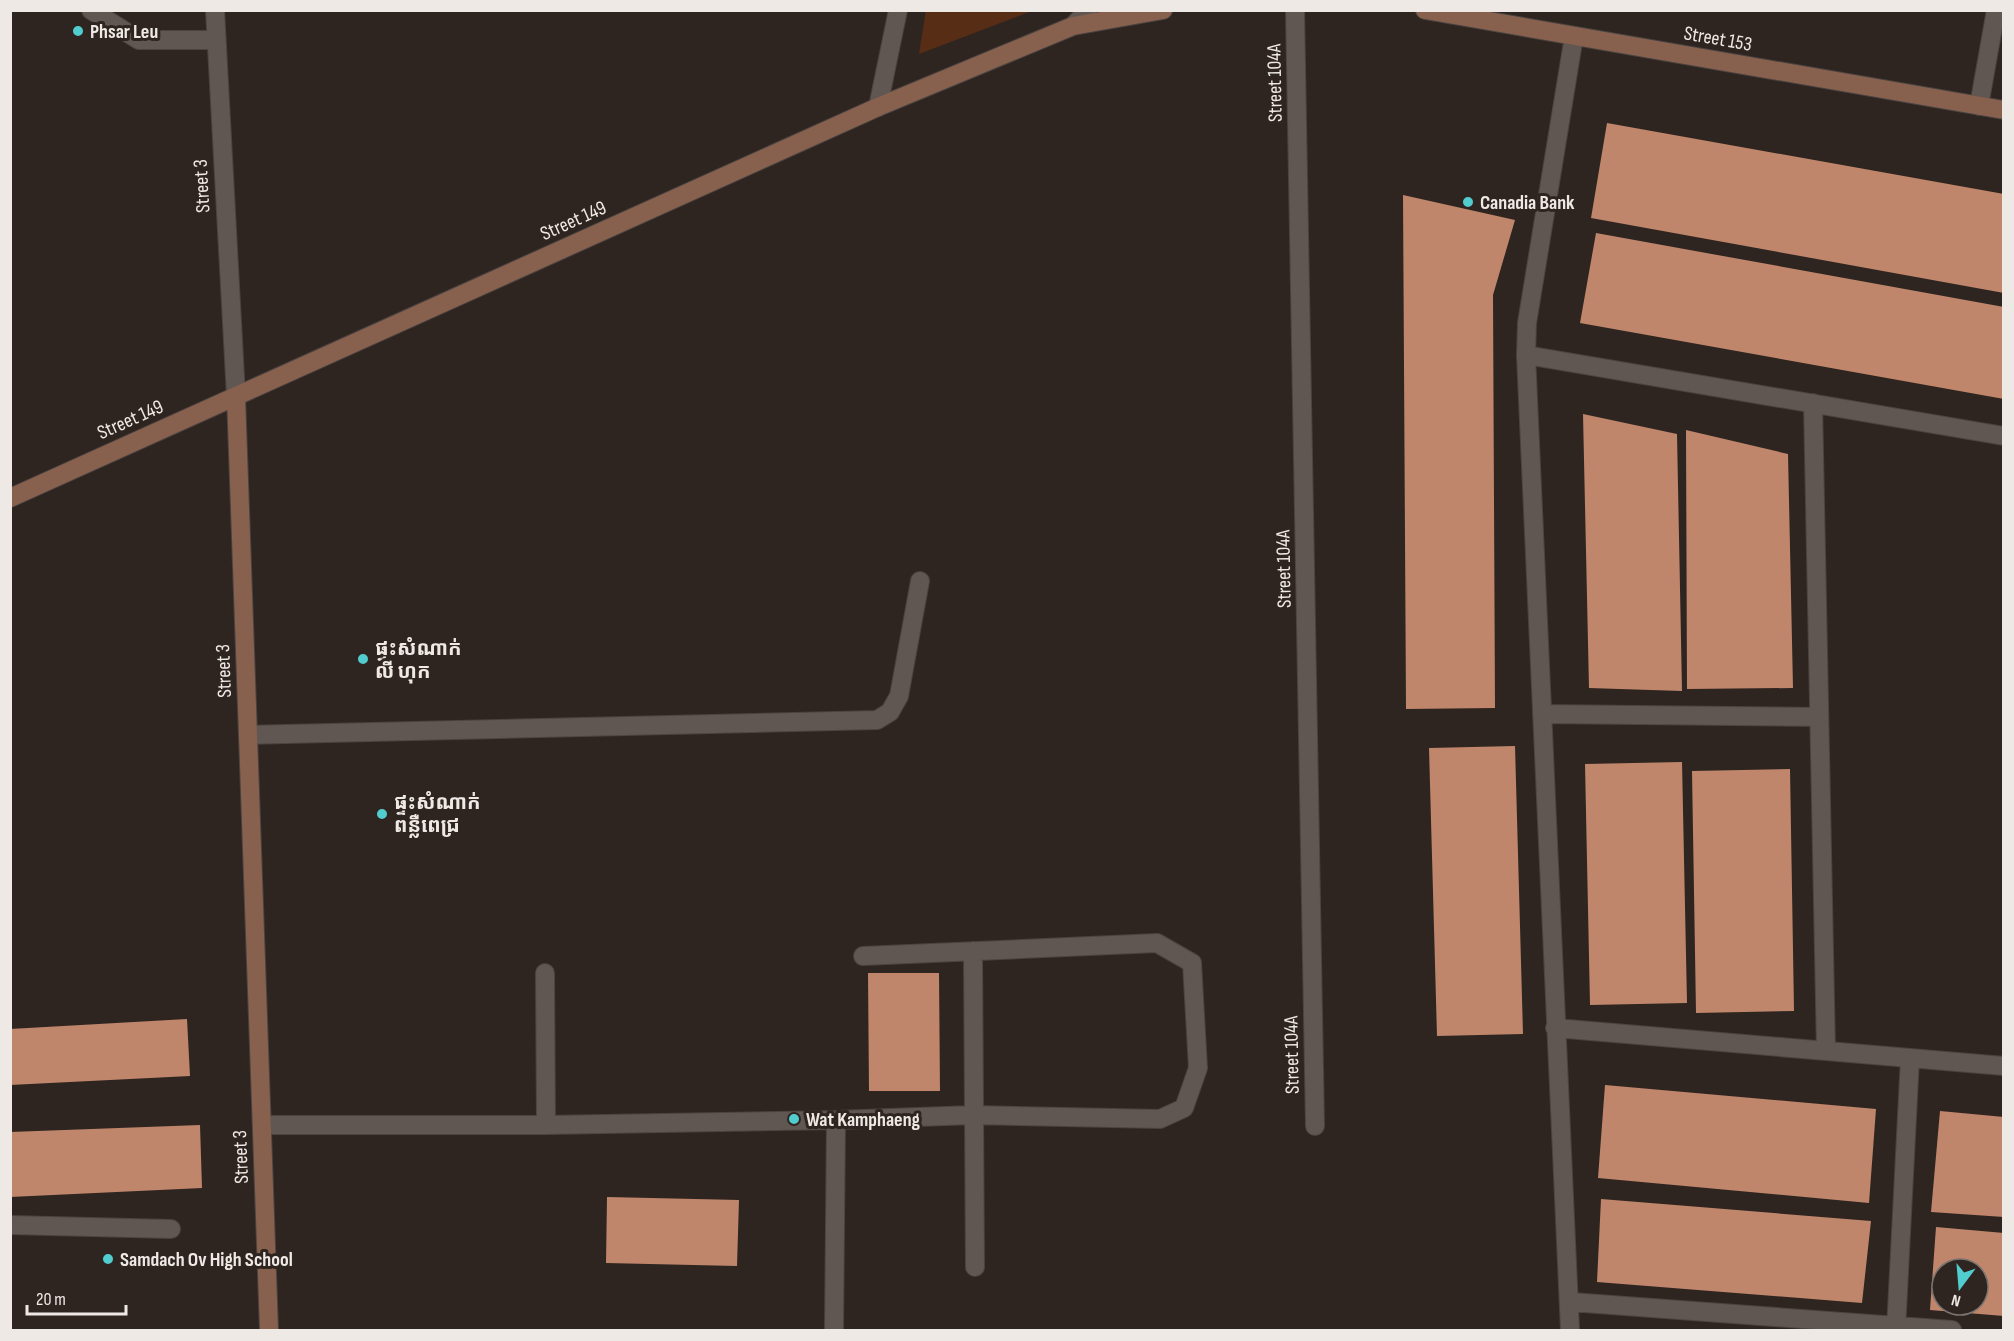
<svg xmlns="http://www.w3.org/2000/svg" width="2014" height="1341" viewBox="0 0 2014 1341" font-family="'Sofia Sans Condensed','Noto Sans Khmer',sans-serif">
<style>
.green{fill:#582d16}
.building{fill:#c0866b;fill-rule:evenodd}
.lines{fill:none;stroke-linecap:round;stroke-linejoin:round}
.lane-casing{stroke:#4a4340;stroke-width:20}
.street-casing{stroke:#4a4340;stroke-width:20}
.secondary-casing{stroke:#4a4340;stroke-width:20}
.lane{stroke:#605652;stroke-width:18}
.street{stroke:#605652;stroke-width:18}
.secondary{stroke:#88614e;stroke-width:18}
.poi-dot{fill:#52cdcf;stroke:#2e2521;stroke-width:2}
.labels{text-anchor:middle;stroke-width:6;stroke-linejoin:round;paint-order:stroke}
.poi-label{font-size:20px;font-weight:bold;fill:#efe9e6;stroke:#2e2521;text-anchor:start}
.street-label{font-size:20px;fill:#efe9e6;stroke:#2e2521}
</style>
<rect width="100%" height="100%" fill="#2e2521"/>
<path class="green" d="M 926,10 L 1032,10 L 1032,11 L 919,54 Z"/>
<path class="building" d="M 1607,123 L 2004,194 L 2004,293 L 1591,218 Z
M 1403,195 L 1515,220 L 1493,295 L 1495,708 L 1406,709 Z
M 1596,233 L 2004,307 L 2004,399 L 1580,323 Z
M 1583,414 L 1677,434 L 1682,691 L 1589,688 Z
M 1686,430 L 1788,454 L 1793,688 L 1687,689 Z
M 1515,746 L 1523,1034 L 1437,1036 L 1429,748 Z
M 1682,762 L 1687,1003 L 1590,1005 L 1585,764 Z
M 1790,769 L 1794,1011 L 1696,1013 L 1692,771 Z
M 868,973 L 939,973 L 940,1091 L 869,1091 Z
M 187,1019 L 190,1076 L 10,1085 L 10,1029 Z
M 1605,1085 L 1876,1109 L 1869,1203 L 1598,1178 Z
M 1940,1111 L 2004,1117 L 2004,1217 L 1931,1212 Z
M 200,1125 L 202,1188 L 10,1197 L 10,1132 Z
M 607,1197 L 739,1200 L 737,1266 L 606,1263 Z
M 1601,1199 L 1871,1221 L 1862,1303 L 1597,1282 Z
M 1936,1227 L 2004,1233 L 2004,1316 L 1930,1310 ZM 1942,1269 L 1978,1269 L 1978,1305 L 1942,1305 Z"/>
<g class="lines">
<g class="lane-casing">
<path id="lane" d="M 973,951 L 975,1267
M 545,973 L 546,1125
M 836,1120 L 973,1115 L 1160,1119 L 1184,1108 L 1198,1068 L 1192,963 L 1157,943 L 863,956
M 262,1125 L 546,1125 L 836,1120 L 834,1330
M 10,1225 L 171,1229"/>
</g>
<g class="street-casing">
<path id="street" d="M 91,10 L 139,40 L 216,40
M 215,10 L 236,396
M 1295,10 L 1315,1126
M 1073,26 L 1088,10
M 1979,106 L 1996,10
M 878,107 L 898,10
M 1526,355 L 2004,436
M 1813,403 L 1826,1051
M 1542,714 L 1819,717
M 248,735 L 877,720 L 890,712 L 899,696 L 920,581
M 1555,1028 L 2004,1066
M 1571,1302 L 1952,1330
M 1570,1330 L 1526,355 L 1527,323 L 1574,36
M 1896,1330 L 1910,1058"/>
</g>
<g class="secondary-casing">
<path id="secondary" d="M 1425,10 L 2004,110
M 236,396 L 269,1330
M 10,498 L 878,107 L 1073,26 L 1163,10"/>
</g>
<use href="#lane" class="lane"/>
<use href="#street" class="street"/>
<use href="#secondary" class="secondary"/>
</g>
<g class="poi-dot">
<circle cx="78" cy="31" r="6"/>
<circle cx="1468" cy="202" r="6"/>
<circle cx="363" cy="659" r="6"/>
<circle cx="382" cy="814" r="6"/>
<circle cx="794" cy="1119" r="6"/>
<circle cx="108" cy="1259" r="6"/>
</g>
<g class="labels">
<g class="poi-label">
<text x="90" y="38">Phsar Leu</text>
<text x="1480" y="209">Canadia Bank</text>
<text x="375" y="655">ផ្ទះសំណាក់<tspan x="375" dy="23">លី ហុក</tspan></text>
<text x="394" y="809">ផ្ទះសំណាក់<tspan x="394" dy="23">ពន្លឺពេជ្រ</tspan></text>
<text x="806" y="1126">Wat Kamphaeng</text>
<text x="120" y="1266">Samdach Ov High School</text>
</g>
<g class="street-label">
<text transform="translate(1718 38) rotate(10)" y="7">Street 153</text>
<text transform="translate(1274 83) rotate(-91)" y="7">Street 104A</text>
<text transform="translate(201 186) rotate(-93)" y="7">Street 3</text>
<text transform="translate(573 220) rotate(-24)" y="7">Street 149</text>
<text transform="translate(130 419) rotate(-24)" y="7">Street 149</text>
<text transform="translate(1283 569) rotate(-91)" y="7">Street 104A</text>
<text transform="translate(223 671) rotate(-92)" y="7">Street 3</text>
<text transform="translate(1291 1055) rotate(-91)" y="7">Street 104A</text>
<text transform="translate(240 1157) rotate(-92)" y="7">Street 3</text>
</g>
</g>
<rect width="2014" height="1341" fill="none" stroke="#efe9e6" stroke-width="24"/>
<g transform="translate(1960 1287) rotate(196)"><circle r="28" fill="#2e2521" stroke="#7b7370" stroke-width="1.5"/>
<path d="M0-4.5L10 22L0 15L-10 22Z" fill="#52cdcf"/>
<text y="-9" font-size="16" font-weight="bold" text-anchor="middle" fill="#efe9e6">N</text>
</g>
<path d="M27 1305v9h99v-9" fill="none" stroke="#efe9e6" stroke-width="3"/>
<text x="36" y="1305" font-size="18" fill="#efe9e6" stroke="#2e2521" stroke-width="4.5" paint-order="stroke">20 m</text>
</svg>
